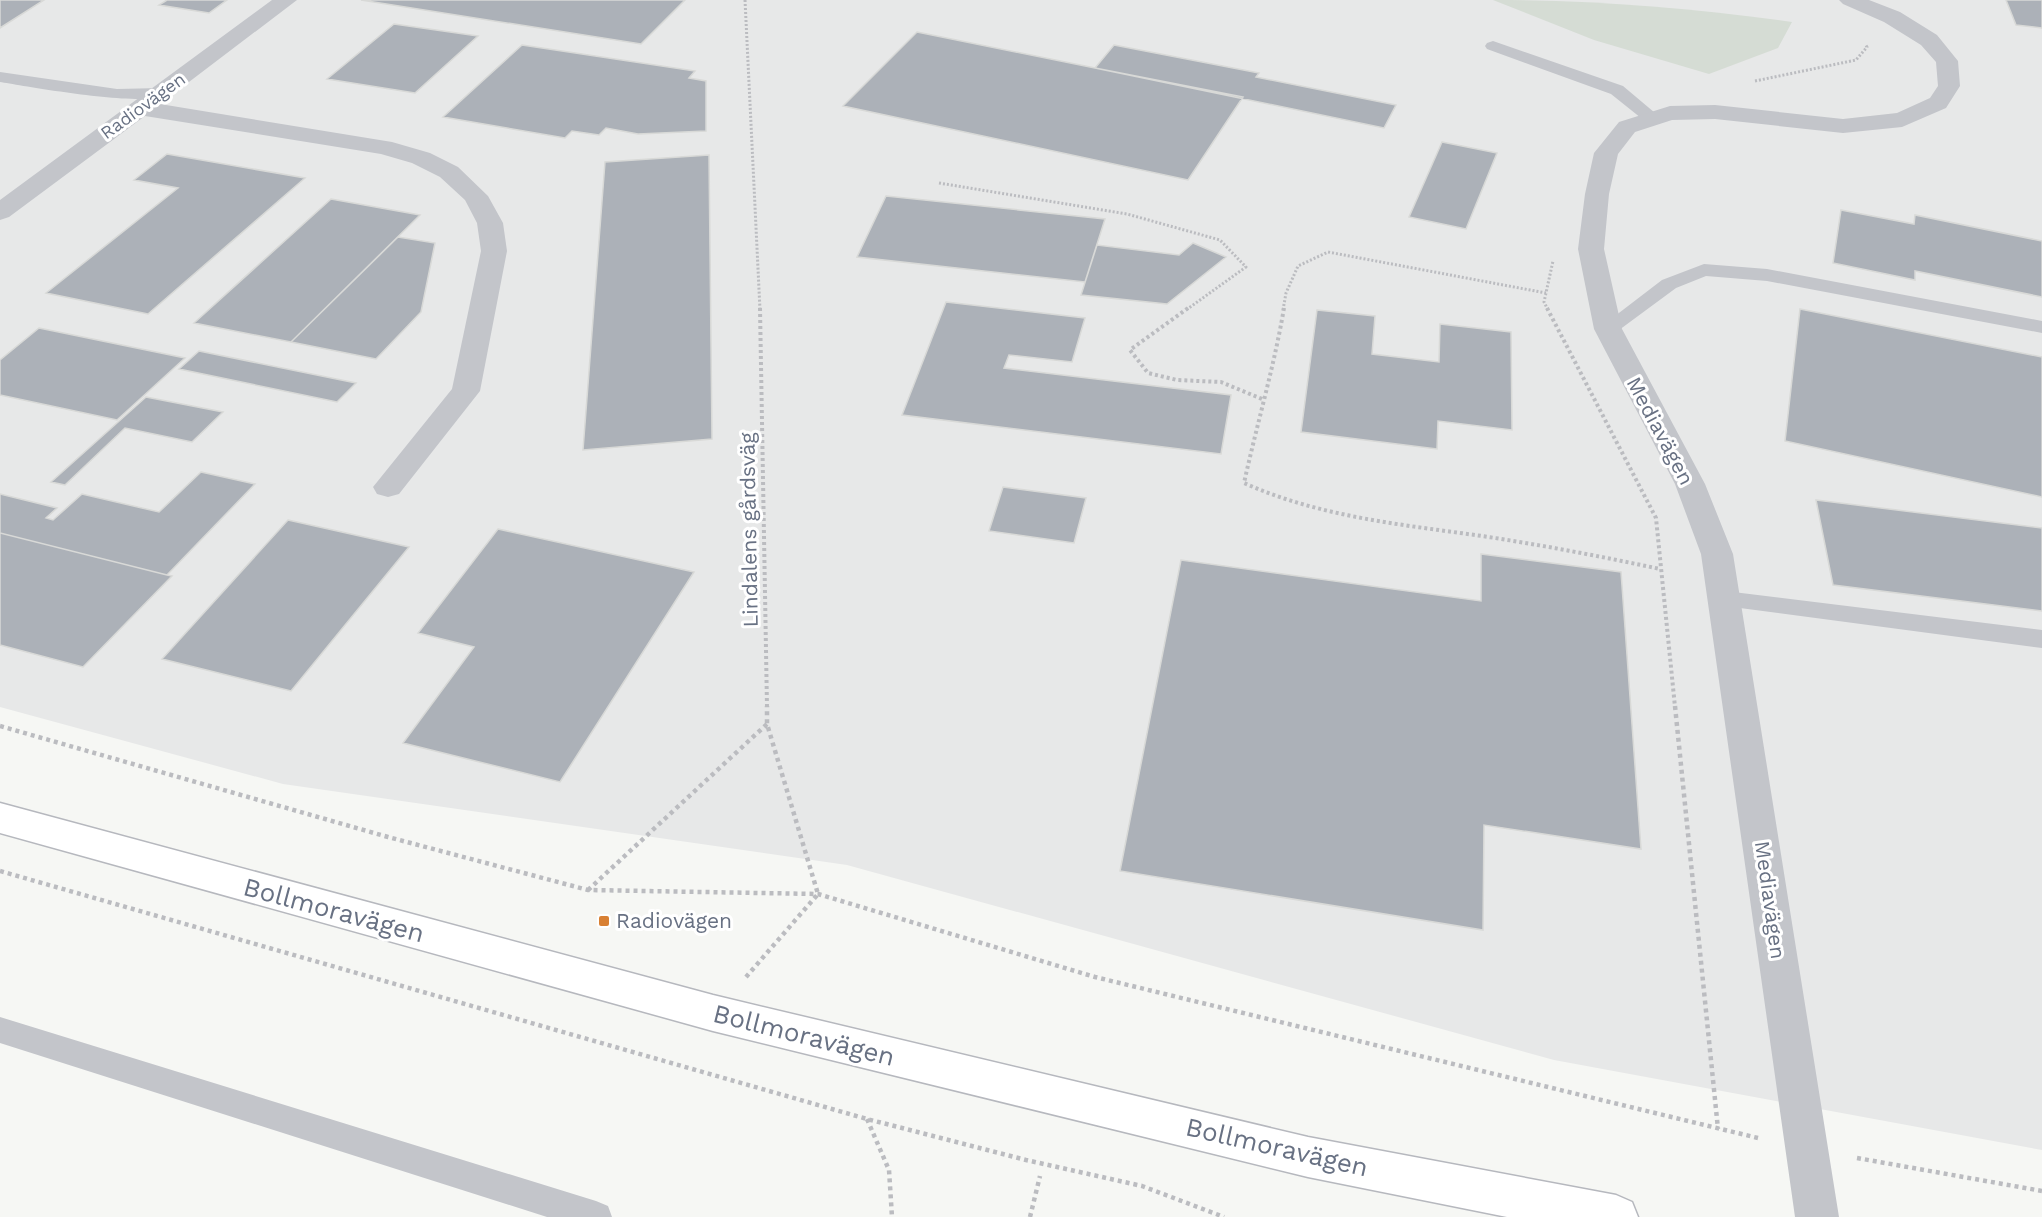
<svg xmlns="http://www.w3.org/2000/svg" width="2042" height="1217" viewBox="0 0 2042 1217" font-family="'Work Sans',sans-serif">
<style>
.built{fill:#e7e8e8}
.green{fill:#d5dcd4}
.building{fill:#acb1b8;stroke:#d8d9d7;stroke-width:1.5}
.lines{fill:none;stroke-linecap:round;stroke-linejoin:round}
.secondary-casing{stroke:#b6b8be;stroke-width:3}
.path-far2{stroke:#bbbcc0;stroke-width:3;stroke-dasharray:2 2;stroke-linecap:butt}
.path-far1{stroke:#bbbcc0;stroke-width:4;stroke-dasharray:3 3;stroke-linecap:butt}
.path{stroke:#bbbcc0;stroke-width:4.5;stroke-dasharray:4 4;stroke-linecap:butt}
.lane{fill:#c3c5ca;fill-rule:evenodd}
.street{fill:#c3c5ca;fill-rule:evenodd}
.secondary{fill:#fff;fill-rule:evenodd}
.poi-dot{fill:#d88033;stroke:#fff;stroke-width:2}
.labels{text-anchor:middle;stroke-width:6;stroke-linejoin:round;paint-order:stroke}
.far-street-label{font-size:18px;fill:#687183;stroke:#fff}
.street-label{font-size:21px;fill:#687183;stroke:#fff}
.poi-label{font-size:21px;fill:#687183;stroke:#fff;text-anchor:start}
.near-street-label{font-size:26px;fill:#687183;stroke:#fff}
</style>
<rect width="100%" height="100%" fill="#f6f7f4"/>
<path class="built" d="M 0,0 L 2042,0 L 2042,1150 L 1554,1060 L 847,865 L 283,784 L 0,707 Z"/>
<path class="green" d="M 1493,0 C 1592,0 1693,8 1792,22 L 1778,48 L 1709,74 L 1594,40 Z"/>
<path class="building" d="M 0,0 L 44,0 L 0,28 Z
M 167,0 L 227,0 L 209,13 L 159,5 Z
M 361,0 L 685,0 L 641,44 Z
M 2006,0 L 2042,0 L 2042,28 L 2016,25 Z
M 394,24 L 478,36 L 415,93 L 327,79 Z
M 917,32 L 1095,68 L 1243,97 L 1188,180 L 843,106 Z
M 522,45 L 695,71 L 689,78 L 706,81 L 706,131 L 638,134 L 606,128 L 599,135 L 572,131 L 565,138 L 443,117 Z
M 1114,45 L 1259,73 L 1256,77 L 1396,105 L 1384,128 L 1095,68 Z
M 1442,142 L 1497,153 L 1466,229 L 1409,217 Z
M 167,154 L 305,178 L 148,314 L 46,293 L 178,188 L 134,180 Z
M 709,155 L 712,439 L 583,450 L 605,162 Z
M 886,196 L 1105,219 L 1085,282 L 857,257 Z
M 331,199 L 420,215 L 291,342 L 194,323 Z
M 1841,210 L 1914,224 L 1915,215 L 2042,241 L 2042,297 L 1915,271 L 1915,280 L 1833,263 Z
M 398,237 L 435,243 L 421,312 L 376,359 L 291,342 Z
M 1193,243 L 1226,257 L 1167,304 L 1081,295 L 1097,245 L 1179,255 Z
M 946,302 L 1085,318 L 1072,362 L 1009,355 L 1004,368 L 1231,395 L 1221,454 L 902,415 Z
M 1800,309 L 2042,357 L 2042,497 L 1785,441 Z
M 1317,310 L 1375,316 L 1372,354 L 1439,362 L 1440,324 L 1511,332 L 1512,430 L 1438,421 L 1437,449 L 1301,432 Z
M 39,328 L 185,358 L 117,420 L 0,395 L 0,360 Z
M 199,351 L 356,383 L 337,402 L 179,369 Z
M 146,397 L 223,412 L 192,442 L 125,428 L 65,485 L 51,482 Z
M 201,472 L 255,484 L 167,575 L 0,533 L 0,494 L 57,508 L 46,518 L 53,520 L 82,494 L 159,512 Z
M 1003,487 L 1086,498 L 1074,543 L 989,531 Z
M 1816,500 L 2042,528 L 2042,611 L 1833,585 Z
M 288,520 L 409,547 L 291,691 L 162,659 Z
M 498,529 L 694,572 L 560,782 L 403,743 L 474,647 L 418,633 Z
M 0,533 L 167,575 L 172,576 L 83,667 L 0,645 Z
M 1481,554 L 1621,572 L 1641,849 L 1484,825 L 1483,930 L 1120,871 L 1181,560 L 1481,601 Z"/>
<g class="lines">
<g class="secondary-casing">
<path id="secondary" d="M 0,803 L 713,995 L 1308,1137 L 1616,1195 L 1632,1202 L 1638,1217 L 1507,1217 L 1308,1177 L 713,1031 L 0,833 Z"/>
</g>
<path class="path-far2" d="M 745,0 L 760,310
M 1755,81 L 1856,60 L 1867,47 L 1865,44
M 939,183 L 1127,214 L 1220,240 L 1246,267 L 1186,310
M 1283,310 L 1286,293 L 1298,266 L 1328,252 L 1546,293
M 1548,310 L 1544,302 L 1553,261"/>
<path class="path-far1" d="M 760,308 L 767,707
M 1188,308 L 1130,350 L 1148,373 L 1177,380 L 1221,382 L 1262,399
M 1284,308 C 1274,367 1257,424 1244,483 C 1318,516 1396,524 1475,535 C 1537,544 1599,556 1660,569
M 1547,308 L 1656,518 L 1675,707"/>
<path class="path" d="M 1675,706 L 1718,1129
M 0,726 L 388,837 L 588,890 L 818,894 L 1095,977 L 1758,1138
M 0,871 L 867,1119 L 1026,1160 L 1142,1186 L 1224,1217
M 588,890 L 767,724
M 746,977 L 818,894 L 767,724 L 767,706
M 867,1119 L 889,1170 L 892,1217
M 1857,1158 L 2042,1191
M 1030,1217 L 1040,1176"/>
<path class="lane" d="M 1493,41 L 1623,86 L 1661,118 L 1658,122 L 1646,122 L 1611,94 L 1487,49 L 1485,46 L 1487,43 Z
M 0,72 L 117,89 L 161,88 L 169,93 C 156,110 25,86 0,82 Z
M 1704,264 L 1767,269 L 2042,321 L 2042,333 L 1767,281 L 1706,276 L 1676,288 L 1615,333 L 1601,333 L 1598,329 L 1662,280 Z
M 1725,591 L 2042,630 L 2042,648 L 1717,605 L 1713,599 L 1717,593 Z
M 0,1017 L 596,1201 L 608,1206 L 612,1217 L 547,1217 L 0,1043 Z"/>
<path class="street" d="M 272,0 L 297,0 L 160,104 L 392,142 L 430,153 L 458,167 L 488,196 L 503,223 L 507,251 L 480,391 L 399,494 L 388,497 L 377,494 L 373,487 L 452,389 L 481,251 L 477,223 L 465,200 L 440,177 L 412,163 L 381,154 L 145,116 L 9,217 L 0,220 L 0,200 Z
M 1839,0 L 1869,0 L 1900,12 L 1937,35 L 1958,61 L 1960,86 L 1946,108 L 1902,127 L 1843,133 L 1715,119 L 1672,120 L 1635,132 L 1618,154 L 1609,194 L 1604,249 L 1622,329 L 1705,484 L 1733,554 L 1839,1217 L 1795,1217 L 1701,554 L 1675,484 L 1594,329 L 1578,249 L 1585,194 L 1594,153 L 1619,122 L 1670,106 L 1715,105 L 1843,119 L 1897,113 L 1930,98 L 1938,86 L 1936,62 L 1921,45 L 1884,22 L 1843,4 Z"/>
<use href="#secondary" class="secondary"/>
</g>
<rect class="poi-dot" x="598" y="915" width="12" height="12" rx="3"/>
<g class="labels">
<g class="far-street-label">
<text transform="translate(143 106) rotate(-36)" y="6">Radiovägen</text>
</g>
<g class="street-label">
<text transform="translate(1660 431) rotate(62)" y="7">Mediavägen</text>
<text transform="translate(749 530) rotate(-91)" y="7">Lindalens gårdsväg</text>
<text transform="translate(1770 900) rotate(82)" y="7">Mediavägen</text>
</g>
<g class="poi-label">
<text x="616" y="928">Radiovägen</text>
</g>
<g class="near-street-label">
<text transform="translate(334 910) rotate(15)" y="9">Bollmoravägen</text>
<text transform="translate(804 1035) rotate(14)" y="9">Bollmoravägen</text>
<text transform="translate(1277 1147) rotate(13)" y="9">Bollmoravägen</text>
</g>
</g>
</svg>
